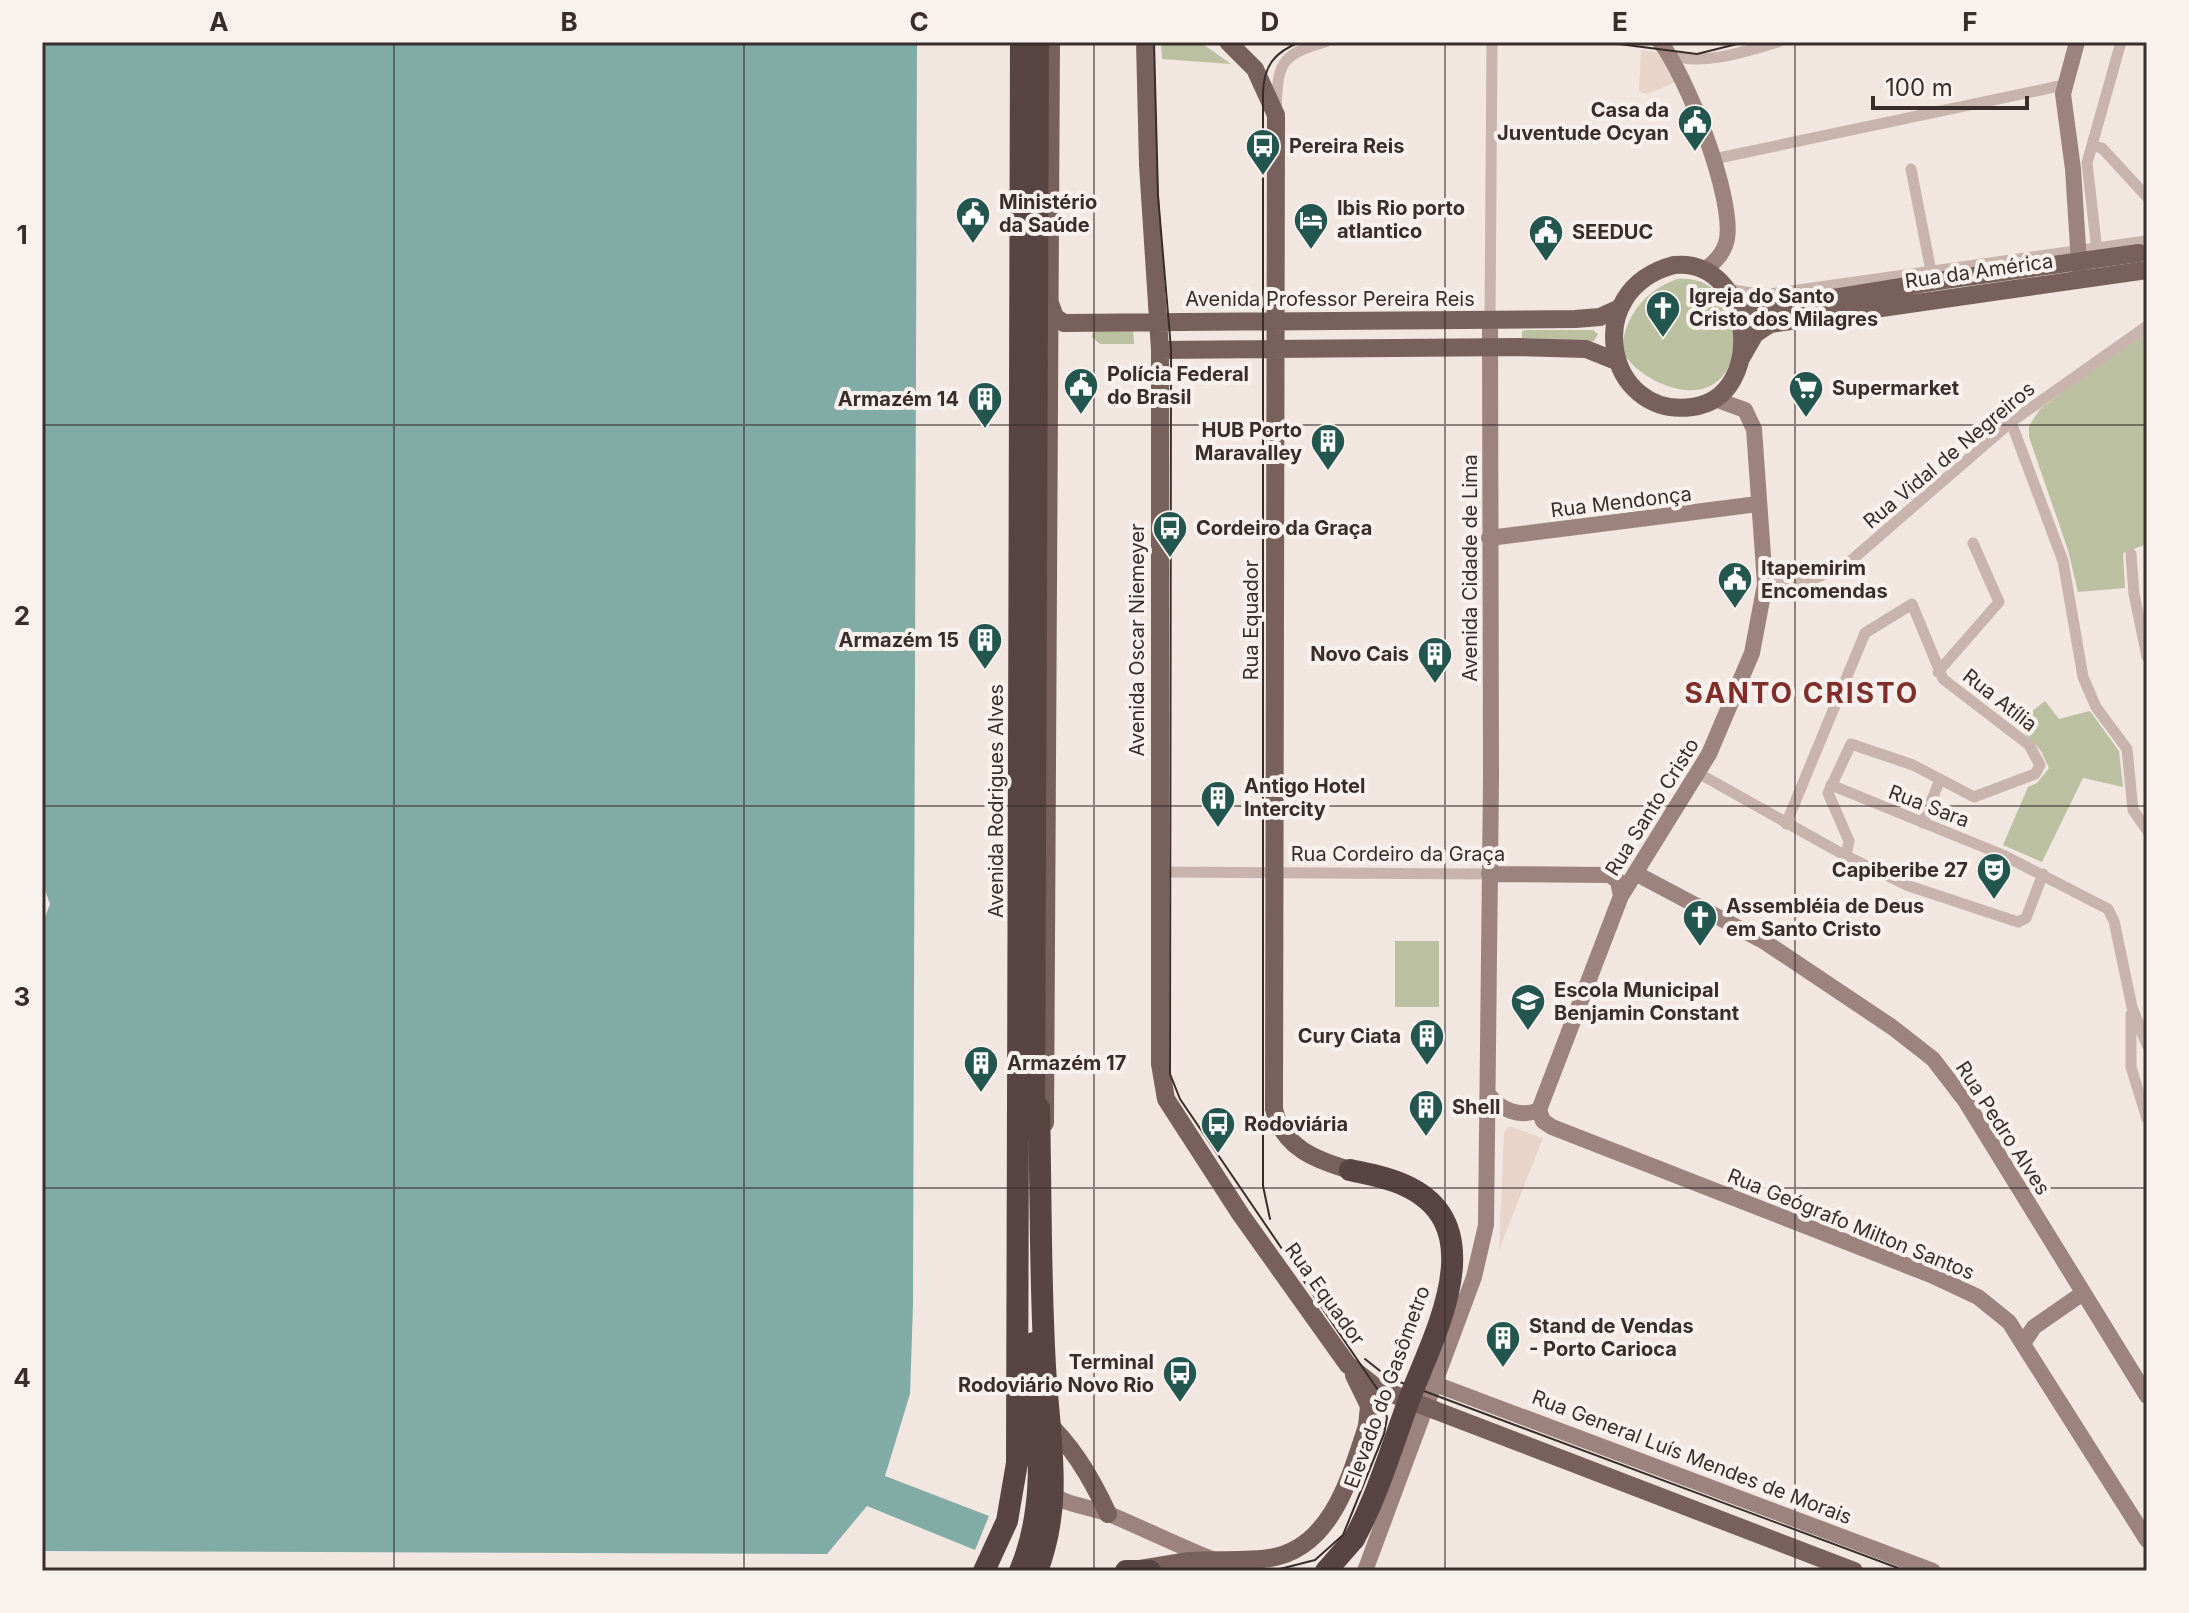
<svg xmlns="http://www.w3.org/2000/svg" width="2189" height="1613" viewBox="0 0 2189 1613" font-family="Inter,sans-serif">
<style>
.green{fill:#bbc0a1}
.plaza{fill:#e8d4c9}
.water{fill:#81aca6}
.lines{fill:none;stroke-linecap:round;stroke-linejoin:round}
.street{stroke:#c9b4ad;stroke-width:11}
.secondary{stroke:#9c837e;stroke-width:16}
.primary{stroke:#78615d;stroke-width:18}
.highway{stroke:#584543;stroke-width:22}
.tram{stroke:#382d2b;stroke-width:2}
.primary-bridge{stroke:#78615d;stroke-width:18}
.highway-bridge{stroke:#584543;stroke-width:22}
.grid{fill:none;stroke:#382d2b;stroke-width:2;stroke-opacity:0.55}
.labels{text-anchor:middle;stroke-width:8;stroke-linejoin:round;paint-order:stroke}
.poi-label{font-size:20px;font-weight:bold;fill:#382d2b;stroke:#f9f1ed;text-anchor:start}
.street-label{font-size:20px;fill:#382d2b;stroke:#f9f1ed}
.district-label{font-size:28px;font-weight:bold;letter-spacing:2px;fill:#802e2a;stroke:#f9f1ed}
.neatline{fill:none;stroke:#382d2b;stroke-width:3}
.grid-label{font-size:26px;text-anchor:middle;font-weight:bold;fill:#382d2b}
</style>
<rect width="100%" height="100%" fill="#f1e6e0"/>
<path class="green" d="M 1161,42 L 1200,42 L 1231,64 L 1162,59 Z
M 1677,279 C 1756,271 1756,420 1665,385 C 1649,379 1631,367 1622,351 C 1624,317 1644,291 1677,279 Z
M 1133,328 L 1134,344 L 1100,344 L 1092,337 L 1093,331 Z
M 2147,329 L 2147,544 L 2123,553 L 2125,588 L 2078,592 L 2068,550 L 2029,437 L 2029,426 L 2040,409 Z
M 1593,330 L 1598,334 L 1594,341 L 1522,341 L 1522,331 L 1526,330 Z
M 2045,701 L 2059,719 L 2090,711 L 2119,751 L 2123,787 L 2083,778 L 2042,862 L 2003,845 L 2028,787 L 2037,783 L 2049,768 L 2041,751 L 2016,724 Z
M 1395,941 L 1439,941 L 1439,1007 L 1395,1007 Z"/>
<path class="plaza" d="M 1641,50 L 1656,52 L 1679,81 L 1647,94 L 1639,91 Z
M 1509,1126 L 1543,1138 L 1499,1250 L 1504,1133 Z"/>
<path class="water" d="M 42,42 L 917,42 L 913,1306 L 910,1394 L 885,1476 L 989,1516 L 975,1550 L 867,1506 L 827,1554 L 42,1551 L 42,925 L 50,904 L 42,882 Z"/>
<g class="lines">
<path class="street" d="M 1671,56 C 1707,65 1743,52 1778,42
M 1276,110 C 1278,64 1279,55 1325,42
M 2093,146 L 2102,148 L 2147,197
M 1714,159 L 2064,85
M 1911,169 L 1931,271
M 2097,251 L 2087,163 L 2121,42
M 1734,290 L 1762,295 L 2146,241
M 1490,321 L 1492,42
M 2011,422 L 2063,561 L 2083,677 L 2096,707 L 2127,749 L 2133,810 L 2147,830
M 2131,554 L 2134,594 L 2147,657
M 1765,584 L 1809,581 L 1847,564 L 2011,422 L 2147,326
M 1938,672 L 1999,602 L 1973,543
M 1698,773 L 1846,856 L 1909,886 L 2018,922 L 2026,918 L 2043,874
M 1831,785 L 2003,855 L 2108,909 L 2114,921 L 2132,1007 L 2147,1045
M 1923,823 L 1940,779
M 1786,824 L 1865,633 L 1912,604 L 1943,679 L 2029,745 L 2040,765 L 2035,774 L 1974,797 L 1913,765 L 1851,744 L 1828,793 L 1849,841 L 1846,856
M 1159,872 L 1489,874
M 2131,1014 L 2131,1067 L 2147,1119"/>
<path class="secondary" d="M 1660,42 C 1687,76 1734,197 1727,239 C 1725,251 1715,262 1706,269
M 2077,42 L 2063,94 L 2073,169 L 2080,278
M 1489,538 L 1758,504
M 1635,873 L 1765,942 L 1892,1027 L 1933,1059 L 1966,1102 L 2147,1396
M 1489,874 L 1610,875 L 1618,881 L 1621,896
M 1488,1094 C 1500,1110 1520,1118 1539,1110
M 1539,1110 L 1621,896 L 1709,754 L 1752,653 L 1765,584 L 1754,429 L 1745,410 L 1715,399
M 1539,1110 L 1543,1121 L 1552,1127 L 1931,1275 L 1978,1297 L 2009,1322 L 2147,1540
M 2024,1342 L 2034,1327 L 2083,1293
M 1435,1384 L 1933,1571
M 1045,1489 C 1062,1505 1088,1506 1109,1514 C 1154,1533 1197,1555 1243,1571
M 1365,1571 L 1474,1277 L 1486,1225 L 1491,778 L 1490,321"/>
<path class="primary" d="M 1145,42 L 1148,165 L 1160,350 L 1160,1064 L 1166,1099 L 1241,1215 L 1348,1365 L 1377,1388 L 1854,1571
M 1228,42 L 1255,69 L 1276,115 L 1274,1109 C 1283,1148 1316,1160 1350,1170
M 1674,265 C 1753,257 1769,397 1692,407 C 1606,419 1579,290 1674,265 Z
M 1733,299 L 1751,306 L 1777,307 L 1938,281
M 1050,303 L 1055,317 L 1064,323 L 1575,319 L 1600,317 L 1620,308
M 1160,350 L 1519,347 L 1586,349 L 1616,361
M 1740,360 L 1755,334 L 1770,324 L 2147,270
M 1045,1123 L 1051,42
M 1354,1375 L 1369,1406 L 1367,1426
M 1045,1421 C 1072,1445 1093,1481 1108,1514
M 1140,1569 L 1189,1561"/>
<path class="highway" d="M 1034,1129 L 1038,42
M 984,1571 L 1007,1521 L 1017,1463 L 1021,42
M 1020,1571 C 1051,1497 1035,1421 1034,1343
M 1126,1571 L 1150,1571
M 1326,1571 L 1354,1539"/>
<path class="tram" d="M 1154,42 L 1158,196 L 1171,349 L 1170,1074 L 1180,1099 L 1382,1396 L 1387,1418 L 1384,1434 L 1343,1535 L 1315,1560 L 1272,1571
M 1240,42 L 1282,42
M 1603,42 L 1697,54 L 1745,42
M 1270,1219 L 1263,1186 L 1263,92 C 1264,65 1275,52 1300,42
M 1365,1359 L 1389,1378 L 1906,1571"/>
<path class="primary-bridge" d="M 1938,281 L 2139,253
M 1189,1561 C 1216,1559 1244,1562 1270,1558 C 1332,1548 1350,1477 1367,1426"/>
<path class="highway-bridge" d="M 1350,1170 C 1368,1174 1387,1177 1404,1185 C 1494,1225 1435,1333 1410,1397 C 1393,1443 1378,1495 1354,1539
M 1037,1571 C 1064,1500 1049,1439 1045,1366 C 1040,1280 1041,1194 1039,1108"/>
</g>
<path class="grid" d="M 394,42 L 394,1571M 744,42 L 744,1571M 1094,42 L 1094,1571M 1445,42 L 1445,1571M 1795,42 L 1795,1571M 42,425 L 2147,425M 42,806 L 2147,806M 42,1188 L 2147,1188"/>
<defs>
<g id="civic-pin" transform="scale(1.8)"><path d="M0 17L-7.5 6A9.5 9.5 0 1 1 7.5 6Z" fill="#245650" stroke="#f9f1ed"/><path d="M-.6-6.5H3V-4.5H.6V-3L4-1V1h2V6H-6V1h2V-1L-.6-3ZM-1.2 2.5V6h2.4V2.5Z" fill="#fff"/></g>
<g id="bus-pin" transform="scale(1.8)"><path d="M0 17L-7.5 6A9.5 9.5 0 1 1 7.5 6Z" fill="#245650" stroke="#f9f1ed"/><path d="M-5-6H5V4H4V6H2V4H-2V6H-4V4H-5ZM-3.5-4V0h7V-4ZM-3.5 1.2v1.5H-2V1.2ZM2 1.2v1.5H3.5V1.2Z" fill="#fff"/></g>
<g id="hotel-pin" transform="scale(1.8)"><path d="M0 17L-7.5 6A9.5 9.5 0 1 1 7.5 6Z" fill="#245650" stroke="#f9f1ed"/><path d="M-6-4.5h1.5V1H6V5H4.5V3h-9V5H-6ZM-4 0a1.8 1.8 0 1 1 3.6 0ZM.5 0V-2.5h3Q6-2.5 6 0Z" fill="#fff"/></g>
<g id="church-pin" transform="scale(1.8)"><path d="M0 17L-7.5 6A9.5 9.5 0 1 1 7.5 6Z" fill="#245650" stroke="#f9f1ed"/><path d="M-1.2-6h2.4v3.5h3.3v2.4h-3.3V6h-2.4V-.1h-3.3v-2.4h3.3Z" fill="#fff"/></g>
<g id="supermarket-pin" transform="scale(1.8)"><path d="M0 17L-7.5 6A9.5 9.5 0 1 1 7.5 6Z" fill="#245650" stroke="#f9f1ed"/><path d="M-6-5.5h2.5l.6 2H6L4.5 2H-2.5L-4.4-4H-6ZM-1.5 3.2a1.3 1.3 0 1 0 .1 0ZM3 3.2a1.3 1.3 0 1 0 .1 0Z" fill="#fff"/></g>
<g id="building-pin" transform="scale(1.8)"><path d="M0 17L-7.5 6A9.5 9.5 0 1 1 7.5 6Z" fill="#245650" stroke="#f9f1ed"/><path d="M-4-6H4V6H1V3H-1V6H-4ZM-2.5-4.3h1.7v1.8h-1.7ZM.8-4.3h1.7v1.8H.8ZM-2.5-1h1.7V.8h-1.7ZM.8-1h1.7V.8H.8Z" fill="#fff"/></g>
<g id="theatre-pin" transform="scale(1.8)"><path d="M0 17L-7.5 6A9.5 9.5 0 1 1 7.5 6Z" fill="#245650" stroke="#f9f1ed"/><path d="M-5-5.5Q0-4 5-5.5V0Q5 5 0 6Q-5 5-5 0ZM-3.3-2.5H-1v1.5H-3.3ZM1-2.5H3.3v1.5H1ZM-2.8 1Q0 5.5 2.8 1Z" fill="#fff"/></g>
<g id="school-pin" transform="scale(1.8)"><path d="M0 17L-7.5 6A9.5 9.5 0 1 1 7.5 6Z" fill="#245650" stroke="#f9f1ed"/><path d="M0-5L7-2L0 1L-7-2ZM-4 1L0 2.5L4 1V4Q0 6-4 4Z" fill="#fff"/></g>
</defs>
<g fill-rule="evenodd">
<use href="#civic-pin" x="1695" y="122"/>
<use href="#bus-pin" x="1263" y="146"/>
<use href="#civic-pin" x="973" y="214"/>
<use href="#hotel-pin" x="1311" y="220"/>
<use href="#civic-pin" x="1546" y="232"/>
<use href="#church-pin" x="1663" y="308"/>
<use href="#civic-pin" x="1081" y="385"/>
<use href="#supermarket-pin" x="1806" y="388"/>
<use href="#building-pin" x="985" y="399"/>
<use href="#building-pin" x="1328" y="441"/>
<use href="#bus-pin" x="1170" y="528"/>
<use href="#civic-pin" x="1735" y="579"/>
<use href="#building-pin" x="985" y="640"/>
<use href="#building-pin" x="1435" y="654"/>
<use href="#building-pin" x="1218" y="798"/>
<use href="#theatre-pin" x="1994" y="870"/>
<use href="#church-pin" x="1700" y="917"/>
<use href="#school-pin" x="1528" y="1001"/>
<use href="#building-pin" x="1427" y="1036"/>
<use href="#building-pin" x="981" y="1063"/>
<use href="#building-pin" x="1426" y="1107"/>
<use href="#bus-pin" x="1218" y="1124"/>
<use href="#building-pin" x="1503" y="1338"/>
<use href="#bus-pin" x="1180" y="1373"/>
</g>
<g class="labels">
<g class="poi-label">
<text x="1669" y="117" text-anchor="end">Casa da<tspan x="1669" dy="23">Juventude Ocyan</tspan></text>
<text x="1289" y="153">Pereira Reis</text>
<text x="999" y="209">Ministério<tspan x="999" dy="23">da Saúde</tspan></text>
<text x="1337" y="215">Ibis Rio porto<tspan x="1337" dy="23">atlantico</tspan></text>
<text x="1572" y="239">SEEDUC</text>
<text x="1689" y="303">Igreja do Santo<tspan x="1689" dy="23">Cristo dos Milagres</tspan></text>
<text x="1107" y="381">Polícia Federal<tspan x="1107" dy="23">do Brasil</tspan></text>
<text x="1832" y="395">Supermarket</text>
<text x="959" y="406" text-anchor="end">Armazém 14</text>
<text x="1302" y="437" text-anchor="end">HUB Porto<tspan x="1302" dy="23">Maravalley</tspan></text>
<text x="1196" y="535">Cordeiro da Graça</text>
<text x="1761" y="575">Itapemirim<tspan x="1761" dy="23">Encomendas</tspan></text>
<text x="959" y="647" text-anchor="end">Armazém 15</text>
<text x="1409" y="661" text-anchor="end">Novo Cais</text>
<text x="1244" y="793">Antigo Hotel<tspan x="1244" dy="23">Intercity</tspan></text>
<text x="1968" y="877" text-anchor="end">Capiberibe 27</text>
<text x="1726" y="913">Assembléia de Deus<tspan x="1726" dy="23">em Santo Cristo</tspan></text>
<text x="1554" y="997">Escola Municipal<tspan x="1554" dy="23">Benjamin Constant</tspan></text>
<text x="1401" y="1043" text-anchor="end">Cury Ciata</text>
<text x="1007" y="1070">Armazém 17</text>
<text x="1452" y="1114">Shell</text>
<text x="1244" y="1131">Rodoviária</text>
<text x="1529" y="1333">Stand de Vendas<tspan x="1529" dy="23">- Porto Carioca</tspan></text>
<text x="1154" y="1369" text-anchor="end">Terminal<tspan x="1154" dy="23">Rodoviário Novo Rio</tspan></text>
</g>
<g class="street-label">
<text transform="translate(1979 271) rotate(-8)" y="7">Rua da América</text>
<text x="1330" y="306">Avenida Professor Pereira Reis</text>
<text transform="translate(1949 455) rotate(-40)" y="7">Rua Vidal de Negreiros</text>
<text transform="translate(1621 502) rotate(-7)" y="7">Rua Mendonça</text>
<text transform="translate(1470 568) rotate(-90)" y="7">Avenida Cidade de Lima</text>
<text transform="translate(1251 620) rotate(-90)" y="7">Rua Equador</text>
<text transform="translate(1137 640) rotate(-90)" y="7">Avenida Oscar Niemeyer</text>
<text transform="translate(2000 700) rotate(38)" y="7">Rua Atília</text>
<text transform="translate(996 801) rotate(-90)" y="7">Avenida Rodrigues Alves</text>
<text transform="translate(1929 806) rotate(21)" y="7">Rua Sara</text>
<text transform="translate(1652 807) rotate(-58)" y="7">Rua Santo Cristo</text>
<text x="1398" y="861">Rua Cordeiro da Graça</text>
<text transform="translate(2003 1128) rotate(57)" y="7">Rua Pedro Alves</text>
<text transform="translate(1851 1224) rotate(22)" y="7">Rua Geógrafo Milton Santos</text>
<text transform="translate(1325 1294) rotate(54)" y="7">Rua Equador</text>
<text transform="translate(1387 1387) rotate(-70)" y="7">Elevado do Gasômetro</text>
<text transform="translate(1692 1457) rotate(21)" y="7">Rua General Luís Mendes de Morais</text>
</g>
<g class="district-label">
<text x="1802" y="703">SANTO CRISTO</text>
</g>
</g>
<rect width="2189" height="1613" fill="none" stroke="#f9f1ed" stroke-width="88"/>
<path d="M1873 96v12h154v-12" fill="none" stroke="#382d2b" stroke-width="4"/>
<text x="1885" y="96" font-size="24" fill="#382d2b" stroke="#f9f1ed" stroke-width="6" paint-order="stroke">100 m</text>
<rect x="44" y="44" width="2101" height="1525" class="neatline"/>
<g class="grid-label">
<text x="219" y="31">A</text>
<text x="569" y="31">B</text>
<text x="919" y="31">C</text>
<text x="1270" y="31">D</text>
<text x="1620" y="31">E</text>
<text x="1970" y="31">F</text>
<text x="22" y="244">1</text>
<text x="22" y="625">2</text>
<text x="22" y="1006">3</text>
<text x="22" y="1387">4</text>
</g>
</svg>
